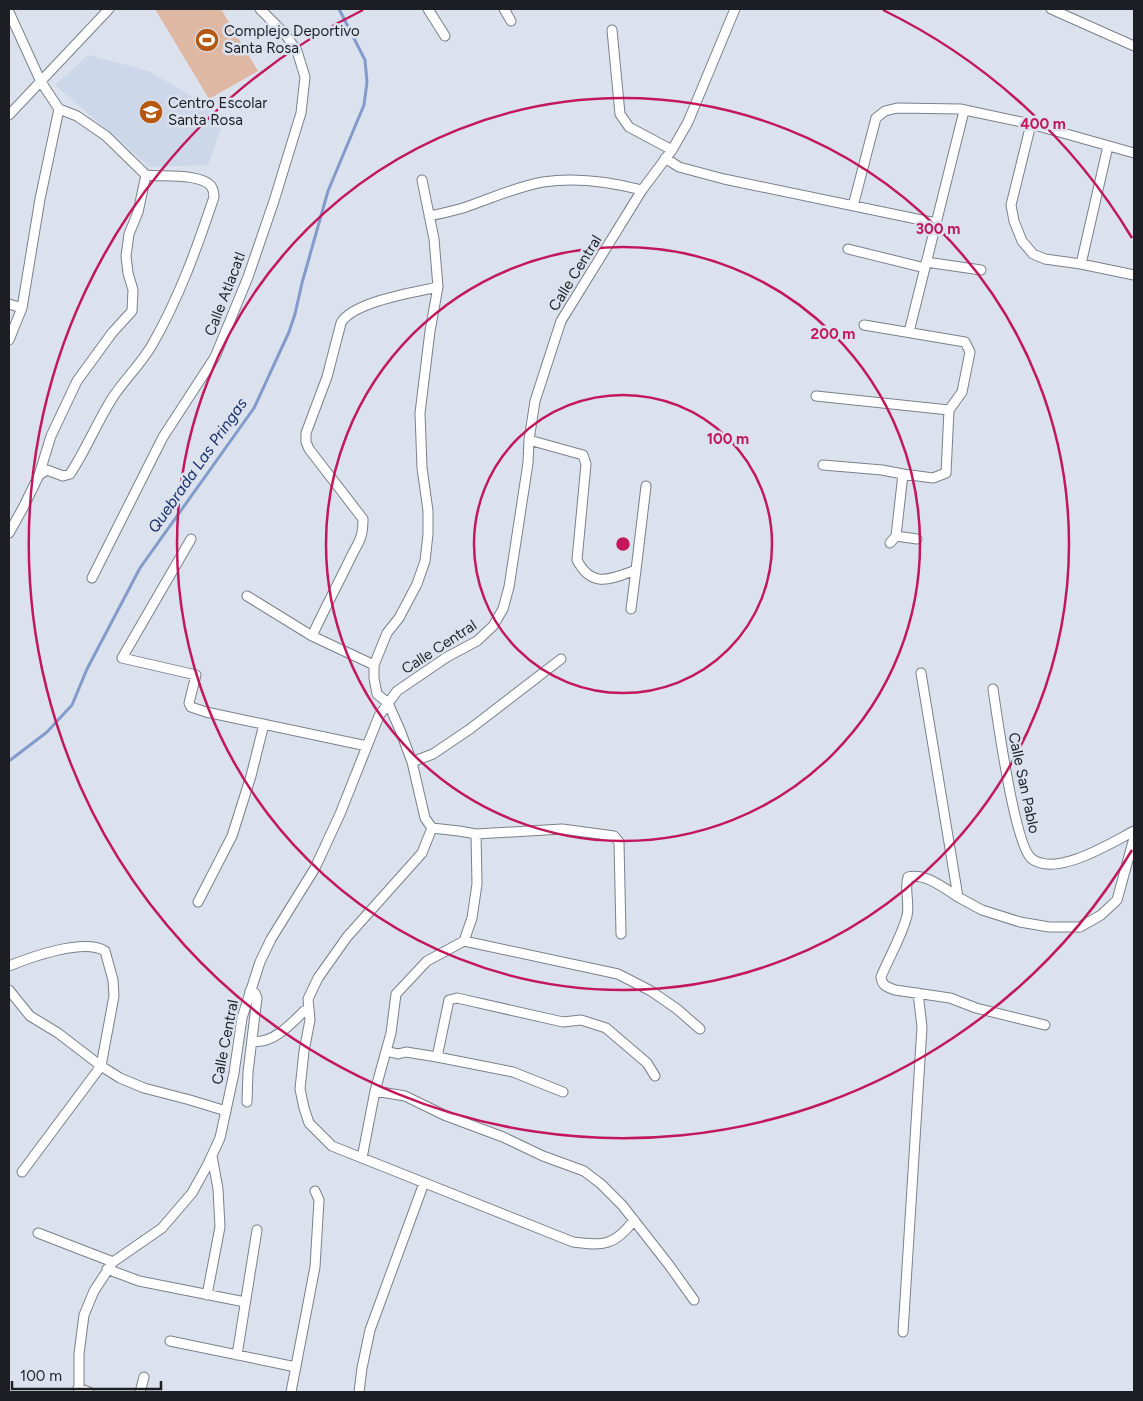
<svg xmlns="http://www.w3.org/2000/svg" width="1143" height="1401" viewBox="0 0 1143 1401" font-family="Figtree,sans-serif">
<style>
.built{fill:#cdd7ea}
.green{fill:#dfb8a3}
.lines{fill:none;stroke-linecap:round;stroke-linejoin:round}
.stream{stroke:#839bcb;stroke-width:3}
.minor-casing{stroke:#7a808b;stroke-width:11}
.minor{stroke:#fff;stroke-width:9}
.ring{fill:none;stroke:#c2185b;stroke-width:2.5}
.labels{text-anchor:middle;stroke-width:5;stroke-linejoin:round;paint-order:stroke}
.poi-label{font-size:15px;fill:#1c1e23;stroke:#dbe2ee;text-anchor:start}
.street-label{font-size:15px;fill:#1c1e23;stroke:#dbe2ee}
.water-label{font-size:16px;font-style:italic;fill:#1a326d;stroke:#dbe2ee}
.centre{fill:#c2185b;stroke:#dbe2ee;stroke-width:2.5}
.ring-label{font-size:15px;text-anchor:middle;font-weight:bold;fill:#c2185b;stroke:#dbe2ee;stroke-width:5;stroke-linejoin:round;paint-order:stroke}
</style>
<rect width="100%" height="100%" fill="#dbe2ee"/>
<path class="built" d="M 88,55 L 149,71 L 206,105 L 224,120 L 208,165 L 150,167 L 55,85 Z"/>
<path class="green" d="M 155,9 L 221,9 L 258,71 L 209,99 Z"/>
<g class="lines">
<path class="stream" d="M 9,761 L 47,732 L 72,705 L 87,669 L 140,568 L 254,408 L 289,332 L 295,314 L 302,283 L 328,191 L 364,105 L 367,82 L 365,60 L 339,9"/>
<g class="minor-casing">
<path id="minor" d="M 428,9 L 445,36
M 504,9 L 511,21
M 1051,9 L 1134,46
M 9,12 L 41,82 L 59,109 L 77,116 L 106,136 L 146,175 L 138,212 L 129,234 L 126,256 L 128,273 L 133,290 L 132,311 L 112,333 L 77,381 L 51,436 L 39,475 L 24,506 L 9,533
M 612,30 L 620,114 L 629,127 L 672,150
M 9,115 L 109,9
M 1031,124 L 1011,205 L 1014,221 L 1022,241 L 1033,254 L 1045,259 L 1081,264 L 1134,275
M 665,158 L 679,167 L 724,179 L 936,223
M 422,180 L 434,239 L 438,287 L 430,331 L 420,413 L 422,468 L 428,511 L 428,534 L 425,561 L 417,584 L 399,618 L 387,633 L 374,665 L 374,678 L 377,694 L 388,703 L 400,730 L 412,762 L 425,818 L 432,828 L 459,831 L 476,834 L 562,829 L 614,836 L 619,842 L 621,934
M 853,206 L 876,118 L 885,111 L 897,108 L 960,109 L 1031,124 L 1134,153
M 429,216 C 440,214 452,211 463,208 C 490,199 515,187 543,182 C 575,177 611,182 642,190
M 848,249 L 925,268
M 926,262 L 981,270
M 1081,264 L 1108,146
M 9,304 L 22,308
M 864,325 L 965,342 L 970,352 L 962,392 L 949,410 L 946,473 L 933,478 L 903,474 L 896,536 L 890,543
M 909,332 L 964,111
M 9,340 L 22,308 L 40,199 L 59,109
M 816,396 L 949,410
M 529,440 L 583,455 L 586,464 L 577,560 C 592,589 611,579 636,570 L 646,486
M 823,465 L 882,470 L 903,474
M 39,475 L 47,470 L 63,476 L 70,474 C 86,450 97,422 113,397 C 125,379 141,364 152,345 C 179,298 197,248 214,197 C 214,193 213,189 211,186 C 200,173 162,177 146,175
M 896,536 L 917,539
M 191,539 L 122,658 L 196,675 L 189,703 L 191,707 L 206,712 L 367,746
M 92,578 L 163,437 L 215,357 L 248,277 L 274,201 L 301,113 L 305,77 L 297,51 L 285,34 L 260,9
M 247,596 L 312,636 L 374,665
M 631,609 L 636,570
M 312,636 C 324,610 338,584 350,559 C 358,542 363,540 363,519 L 309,449 L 306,442 L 306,433 L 327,377 L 341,323 C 352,302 415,292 438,287
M 921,673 L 958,897 L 982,910 L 1020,922 L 1049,927 L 1080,927 L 1101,915 L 1117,900 L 1134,838
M 993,689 C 997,716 1015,847 1032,859 C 1057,877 1111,843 1134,831
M 412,762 L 433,754 L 470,729 L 561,659
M 476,834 L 477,884 L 472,918 L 464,941 L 427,961 L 396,994 L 391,1033 L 375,1091 L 362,1158 L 573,1242 C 603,1246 615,1246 634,1220
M 958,897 C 944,888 926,873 908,877 C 904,890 910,902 907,916 C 901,938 889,957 881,977 C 882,986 887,987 895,990 L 950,998 L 976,1008 L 1045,1025
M 198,902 L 232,836 L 251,776 L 264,724
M 464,941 L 618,974 L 651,991 L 677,1009 L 700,1029
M 9,966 C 31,957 84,938 105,951 L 113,980 L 114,996 L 101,1066 L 22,1172
M 9,990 L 30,1016 L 58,1033 L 101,1066 L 120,1078 L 144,1088 L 190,1100 L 226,1111
M 252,1041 C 272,1045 291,1024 304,1011 L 309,1009
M 386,1051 L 398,1054 L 406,1052 L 437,1057 L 513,1072 L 563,1092
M 437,1057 L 449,1000 L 457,998 L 563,1022 L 581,1020 L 606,1028 L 647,1063 L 655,1076
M 375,1091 L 405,1096 L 444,1115 L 503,1137 L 543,1156 L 584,1171 L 601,1184 L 622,1205 L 669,1265 L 694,1300
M 247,1102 L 248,1072 L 257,998 L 255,993 L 250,991
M 362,1158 L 332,1146 L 309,1123 L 304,1108 L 300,1089 L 304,1051 L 310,1020 L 308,999 L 318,978 L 347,937 L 422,853 L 432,828
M 38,1233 L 113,1262
M 107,1269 L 139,1281 L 245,1302
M 207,1295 L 220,1227 L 218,1189 L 212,1156
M 903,1332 L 922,1027 L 918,993
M 170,1341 L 296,1367
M 237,1355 L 257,1230
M 78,1388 L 89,1392
M 79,1392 L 79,1354 L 84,1315 L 94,1291 L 113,1262 L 162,1228 L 192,1193 L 207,1166 L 220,1138 L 234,1073 L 242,1018 L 260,962 L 271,939 L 315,868 L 340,814 L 379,716 L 397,691 L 447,657 L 477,641 L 493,626 L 503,609 L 509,587 L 528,463 L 529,440 L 535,401 L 561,321 L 642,190 L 672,150 L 688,122 L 735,9
M 140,1392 L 144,1377
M 291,1392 L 315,1267 L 319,1200 L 315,1191
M 359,1392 L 362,1368 L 370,1330 L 424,1183"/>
</g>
<use href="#minor" class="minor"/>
</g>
<g class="ring">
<circle cx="623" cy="544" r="149"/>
<circle cx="623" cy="544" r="297"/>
<circle cx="623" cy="544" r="446"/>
<path d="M1132 850A594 594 0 1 1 363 10M883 10A594 594 0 0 1 1132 238"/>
</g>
<defs>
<g id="stadium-disc" transform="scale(1.25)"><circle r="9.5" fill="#b7580f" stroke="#dbe2ee"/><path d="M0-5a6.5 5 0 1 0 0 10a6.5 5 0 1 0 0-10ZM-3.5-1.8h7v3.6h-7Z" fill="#fff"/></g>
<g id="school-disc" transform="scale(1.25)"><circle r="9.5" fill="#b7580f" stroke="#dbe2ee"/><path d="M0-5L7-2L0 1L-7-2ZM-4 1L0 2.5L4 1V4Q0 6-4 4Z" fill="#fff"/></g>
</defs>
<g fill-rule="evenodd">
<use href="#stadium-disc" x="207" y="40"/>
<use href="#school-disc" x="151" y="112"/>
</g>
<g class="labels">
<g class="poi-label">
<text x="224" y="36">Complejo Deportivo<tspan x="224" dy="17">Santa Rosa</tspan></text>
<text x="168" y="108">Centro Escolar<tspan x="168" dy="17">Santa Rosa</tspan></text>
</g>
<g class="street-label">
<text transform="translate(575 273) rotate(-58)" y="5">Calle Central</text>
<text transform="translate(225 294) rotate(-69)" y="5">Calle Atlacatl</text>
<text transform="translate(439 647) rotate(-33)" y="5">Calle Central</text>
<text transform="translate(1024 783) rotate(78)" y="5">Calle San Pablo</text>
<text transform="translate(225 1042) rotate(-79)" y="5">Calle Central</text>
</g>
<g class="water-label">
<text transform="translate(197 465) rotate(-55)" y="6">Quebrada Las Pringas</text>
</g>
</g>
<circle cx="623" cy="544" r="8" class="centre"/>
<g class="ring-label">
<text x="1043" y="129">400 m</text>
<text x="938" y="234">300 m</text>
<text x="833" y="339">200 m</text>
<text x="728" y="444">100 m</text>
</g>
<rect width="1143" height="1401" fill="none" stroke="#1c1e23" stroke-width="20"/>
<path d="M12 1381v8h149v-8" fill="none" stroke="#1c1e23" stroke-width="2.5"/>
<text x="20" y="1381" font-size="15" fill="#1c1e23" stroke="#dbe2ee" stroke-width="4" paint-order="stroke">100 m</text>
</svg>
